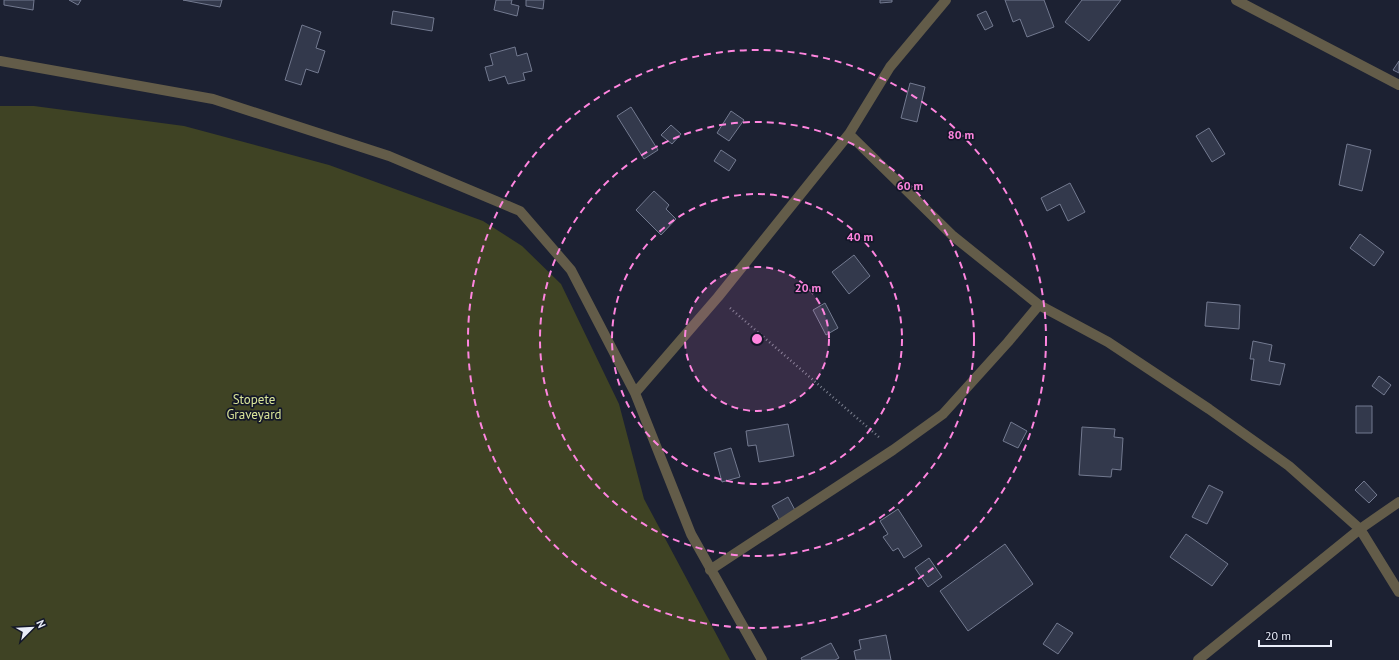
<svg xmlns="http://www.w3.org/2000/svg" width="1399" height="660" viewBox="0 0 1399 660" font-family="'PT Sans',sans-serif">
<style>
.green{fill:#3f4324}
.building{fill:#33394c;stroke:#737a90}
.lines{fill:none;stroke-linecap:round;stroke-linejoin:round}
.path{stroke:#7c808f;stroke-width:2.5;stroke-dasharray:1 3;stroke-linecap:butt}
.minor{stroke:#635c49;stroke-width:10}
.ring{fill:none;stroke:#ff85df;stroke-width:2;stroke-dasharray:7 5}
.labels{text-anchor:middle;stroke-width:3.5;stroke-linejoin:round;paint-order:stroke}
.park-label{font-size:13px;fill:#d9e499;stroke:#131728}
.centre{fill:#ff85df;stroke:#131728;stroke-width:2}
.ring-label{font-size:12px;text-anchor:middle;font-weight:bold;fill:#ff85df;stroke:#131728;stroke-width:3.5;stroke-linejoin:round;paint-order:stroke}
</style>
<rect width="100%" height="100%" fill="#1c2132"/>
<path class="green" d="M 0,106 L 34,106 L 184,126 L 329,165 L 483,221 L 522,246 L 561,284 L 619,404 L 644,499 L 730,660 L 0,660 Z"/>
<path class="building" d="M 4,0 L 34,0 L 33,10 L 4,5 Z
M 69,0 L 81,0 L 78,5 Z
M 183,0 L 222,0 L 220,7 Z
M 496,0 L 512,0 L 511,4 L 519,6 L 517,16 L 494,10 Z
M 526,0 L 544,0 L 543,9 L 526,6 Z
M 880,0 L 892,0 L 892,2 L 880,3 Z
M 1005,0 L 1044,0 L 1054,27 L 1027,37 L 1020,19 L 1013,22 Z
M 1082,0 L 1121,0 L 1089,41 L 1065,22 Z
M 393,11 L 434,18 L 432,31 L 391,24 Z
M 986,11 L 993,26 L 985,30 L 977,15 Z
M 302,25 L 321,32 L 316,48 L 325,51 L 318,73 L 306,69 L 301,85 L 285,80 Z
M 515,47 L 517,56 L 527,53 L 532,71 L 523,73 L 525,80 L 508,84 L 505,76 L 489,81 L 485,67 L 493,65 L 490,54 Z
M 1399,61 L 1399,73 L 1393,70 Z
M 910,83 L 925,87 L 917,122 L 901,118 Z
M 631,107 L 658,150 L 644,159 L 617,116 Z
M 731,111 L 744,120 L 729,141 L 717,133 Z
M 671,125 L 681,134 L 672,144 L 661,135 Z
M 1209,128 L 1225,154 L 1212,162 L 1196,136 Z
M 1347,144 L 1371,150 L 1362,191 L 1339,185 Z
M 721,150 L 736,160 L 729,171 L 714,161 Z
M 1070,183 L 1085,212 L 1068,221 L 1060,204 L 1047,211 L 1041,198 Z
M 654,191 L 669,205 L 666,209 L 676,219 L 661,235 L 636,210 Z
M 1360,234 L 1384,252 L 1374,266 L 1350,248 Z
M 854,255 L 870,276 L 849,294 L 832,272 Z
M 1207,302 L 1240,305 L 1239,329 L 1205,326 Z
M 825,303 L 838,328 L 826,335 L 813,310 Z
M 1253,341 L 1272,345 L 1269,361 L 1285,364 L 1280,385 L 1251,380 L 1254,359 L 1250,359 Z
M 1379,376 L 1391,385 L 1384,395 L 1372,386 Z
M 1356,406 L 1372,406 L 1372,433 L 1356,433 Z
M 1011,422 L 1027,431 L 1018,448 L 1003,441 Z
M 788,424 L 794,456 L 759,462 L 756,445 L 748,446 L 746,431 Z
M 1082,427 L 1115,429 L 1114,437 L 1123,438 L 1121,470 L 1112,469 L 1111,477 L 1079,475 Z
M 731,448 L 740,477 L 722,482 L 714,453 Z
M 1364,481 L 1377,495 L 1369,503 L 1355,490 Z
M 1209,485 L 1223,492 L 1207,524 L 1192,517 Z
M 788,497 L 796,512 L 780,521 L 772,506 Z
M 898,509 L 922,546 L 904,558 L 898,548 L 893,551 L 883,537 L 888,534 L 880,521 Z
M 1186,534 L 1228,564 L 1212,586 L 1170,557 Z
M 1005,544 L 1033,584 L 968,631 L 940,591 Z
M 929,558 L 942,577 L 928,587 L 915,568 Z
M 1057,623 L 1073,633 L 1058,654 L 1043,644 Z
M 886,635 L 891,660 L 856,660 L 854,651 L 861,649 L 859,640 Z
M 831,643 L 839,658 L 835,660 L 802,660 L 801,658 Z"/>
<g class="lines">
<path class="path" d="M 730,308 L 880,438"/>
<path class="minor" d="M 1236,0 L 1399,85
M 0,61 L 213,99 L 389,156 L 520,211 L 571,270 L 635,393 L 691,534 L 762,660
M 849,134 L 953,236 L 1039,305 L 1108,342 L 1209,409 L 1289,466 L 1360,529 L 1399,592
M 635,393 L 718,297 L 849,134 L 890,67 L 946,0
M 710,570 L 893,450 L 943,414 L 1008,342 L 1039,305
M 1198,660 L 1360,529 L 1399,502"/>
</g>
<circle cx="757" cy="339" r="72" fill="#ff85df" fill-opacity=".12"/>
<g class="ring">
<circle cx="757" cy="339" r="72"/>
<circle cx="757" cy="339" r="145"/>
<circle cx="757" cy="339" r="217"/>
<circle cx="757" cy="339" r="289"/>
</g>
<g class="labels">
<g class="park-label">
<text x="254" y="404">Stopete<tspan x="254" dy="15">Graveyard</tspan></text>
</g>
</g>
<circle cx="757" cy="339" r="6" class="centre"/>
<g class="ring-label">
<text x="961" y="139">80 m</text>
<text x="910" y="190">60 m</text>
<text x="860" y="241">40 m</text>
<text x="808" y="292">20 m</text>
</g>
<g transform="translate(32 628) rotate(66)" stroke="#131728" stroke-width="3" paint-order="stroke">
<path d="M0-3L7 15L0 10L-7 15Z" fill="#e9edf9"/>
<text y="-6" font-size="11" font-weight="bold" text-anchor="middle" fill="#e9edf9">N</text>
</g>
<path d="M1259 640v6h72v-6" fill="none" stroke="#e9edf9" stroke-width="2"/>
<text x="1265" y="640" font-size="12" fill="#e9edf9" stroke="#131728" stroke-width="3" paint-order="stroke">20 m</text>
</svg>
